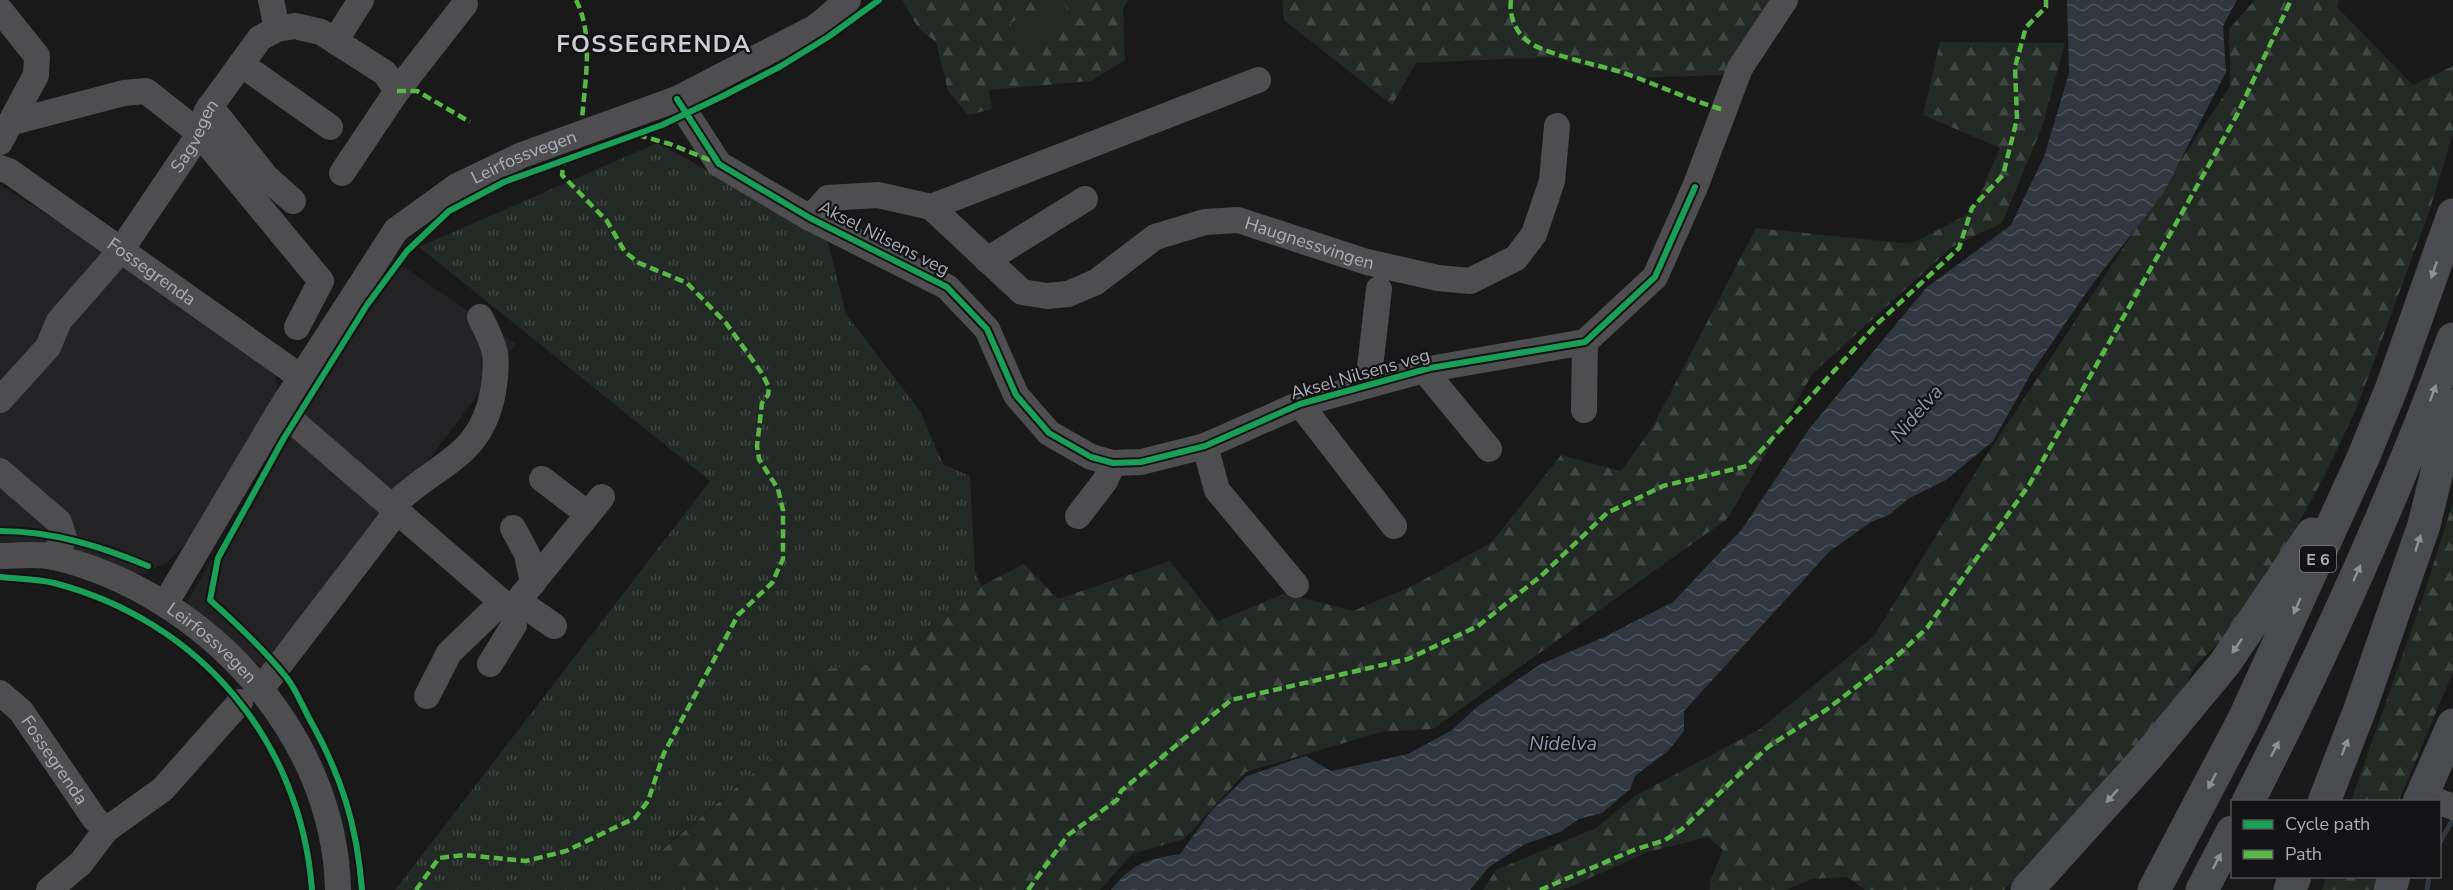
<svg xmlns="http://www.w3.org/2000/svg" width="2453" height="890" viewBox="0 0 2453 890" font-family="'Nunito Sans',sans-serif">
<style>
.built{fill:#232325}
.grass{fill:url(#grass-tufts)}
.forest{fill:url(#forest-firs)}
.garden{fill:#232924}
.water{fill:url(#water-waves)}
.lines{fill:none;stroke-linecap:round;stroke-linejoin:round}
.stream{stroke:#30373e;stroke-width:5}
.minor{stroke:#4e4e51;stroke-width:26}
.highway{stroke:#4a4b4e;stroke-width:33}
.quiet{stroke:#58b947;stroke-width:4.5;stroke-dasharray:9 4.5;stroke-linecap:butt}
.cycleway-casing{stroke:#131315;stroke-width:10}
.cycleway{stroke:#1a9f57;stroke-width:6}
.oneway{fill:#8f9198}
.labels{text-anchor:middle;stroke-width:4.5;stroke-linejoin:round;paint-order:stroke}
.shield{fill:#131315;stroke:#7e8087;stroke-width:1.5}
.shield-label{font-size:16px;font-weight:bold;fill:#acafb8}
.street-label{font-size:18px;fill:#acafb8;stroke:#131315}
.water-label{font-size:20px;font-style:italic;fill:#869aaf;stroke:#131315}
.district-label{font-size:24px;font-weight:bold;letter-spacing:1.5px;fill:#ccced5;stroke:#131315}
</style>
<defs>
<pattern id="grass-tufts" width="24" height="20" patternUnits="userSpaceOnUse" patternTransform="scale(1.5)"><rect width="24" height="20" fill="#232924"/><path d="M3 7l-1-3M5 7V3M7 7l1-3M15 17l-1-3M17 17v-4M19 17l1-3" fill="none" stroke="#404642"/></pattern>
<pattern id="forest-firs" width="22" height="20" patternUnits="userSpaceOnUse" patternTransform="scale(1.5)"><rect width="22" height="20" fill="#232924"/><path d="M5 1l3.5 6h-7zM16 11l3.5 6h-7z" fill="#404642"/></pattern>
<pattern id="water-waves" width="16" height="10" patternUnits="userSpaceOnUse" patternTransform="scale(1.5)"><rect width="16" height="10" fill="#30373e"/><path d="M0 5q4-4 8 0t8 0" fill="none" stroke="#4b5158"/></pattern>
</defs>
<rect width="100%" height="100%" fill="#191919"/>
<path class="built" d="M 0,185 L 119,260 L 275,372 L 278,394 L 189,541 L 166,563 L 142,574 L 59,555 L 0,553 Z
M 388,256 L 516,344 L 269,672 L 183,609 Z"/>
<path class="grass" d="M 657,143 L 826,235 L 846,314 L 920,411 L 943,464 L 970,476 L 975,570 L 981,586 L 895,662 L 790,673 L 793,740 L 662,849 L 683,890 L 395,890 L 710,481 L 419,247 Z"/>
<path class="forest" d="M 902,0 L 1128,0 L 1123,10 L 1125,60 L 1091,81 L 989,90 L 992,109 L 968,115 L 948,91 L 936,42 L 919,29 Z
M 1282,0 L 1778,0 L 1723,75 L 1636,78 L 1551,57 L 1416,63 L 1392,105 L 1284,20 Z
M 2255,0 L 2339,0 L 2337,7 L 2413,85 L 2453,66 L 2453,134 L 2429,212 L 2357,407 L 2324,477 L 2298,524 L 2229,633 L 2195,666 L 2187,683 L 2129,765 L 2004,890 L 1865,890 L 1847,877 L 1811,879 L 1786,890 L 1710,890 L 1710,881 L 1723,850 L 1708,837 L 1648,852 L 1563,890 L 1483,890 L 1496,870 L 1596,828 L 1635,796 L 1760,729 L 1873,637 L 1982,462 L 2230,86 L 2229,29 Z
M 1940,42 L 2065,43 L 2042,127 L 2002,223 L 1952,247 L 1813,373 L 1727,519 L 1433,729 L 1381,732 L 1246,772 L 1184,839 L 1132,854 L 1100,890 L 683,890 L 662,850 L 793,740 L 790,673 L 895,662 L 981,586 L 1024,564 L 1058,599 L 1170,561 L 1218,621 L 1286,593 L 1353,611 L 1414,585 L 1492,542 L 1561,455 L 1621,471 L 1652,428 L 1756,228 L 1911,244 L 1972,212 L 2000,148 L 1923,115 Z
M 2453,502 L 2453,672 L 2399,801 L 2351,801 L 2424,594 Z
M 2326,877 L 2326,876 L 2376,877 L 2372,890 L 2322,890 Z"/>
<path class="garden" d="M 1063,0 L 1074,26 L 1021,49 L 1010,23 Z"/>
<path class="water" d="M 2067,0 L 2237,0 L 2223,26 L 2226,72 L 2163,194 L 2093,283 L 2032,372 L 1993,441 L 1946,480 L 1908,499 L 1889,515 L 1871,522 L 1830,551 L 1684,711 L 1684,731 L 1669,750 L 1635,776 L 1630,789 L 1602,813 L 1579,819 L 1560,832 L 1525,844 L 1489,867 L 1470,890 L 1111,890 C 1133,863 1147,859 1180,854 L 1211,811 L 1247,776 L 1305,756 L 1331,771 L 1408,754 L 1452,730 L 1477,707 L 1541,664 L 1604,637 L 1673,602 L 1742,529 L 1809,429 L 1926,288 L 2011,225 L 2044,157 L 2069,73 Z"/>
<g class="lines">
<path class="stream" d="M 2440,842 L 2453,819
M 2427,890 L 2429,876"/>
<g class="minor">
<path d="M 271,0 L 277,29"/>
<path d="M 0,10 L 37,56 L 36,75 L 0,142"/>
<path d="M 335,41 L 361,0"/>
<path d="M 241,64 L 330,127"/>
<path d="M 677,99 L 719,164 L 810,218 L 947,287 L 987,329 L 1016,395 L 1049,433 L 1091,457 L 1113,463 L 1141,462 L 1205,446 L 1300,404 L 1424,370 L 1585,342 L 1655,277 L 1695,187 L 1740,68 L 1785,0"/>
<path d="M 210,106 L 266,177 L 293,201"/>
<path d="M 13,122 L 124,93 L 146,91 L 198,132 L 321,281 L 297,327"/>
<path id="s1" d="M 0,168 L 9,171 L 302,378"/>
<path d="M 342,173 L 397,91 L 465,4"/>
<path id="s2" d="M 931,207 L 1022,292 L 1047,296 L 1068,294 L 1096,282 L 1155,237 L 1205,222 L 1238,220 L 1367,262 L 1438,278 L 1470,281 L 1516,258 L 1534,234 L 1552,181 L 1557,126"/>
<path d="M 810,218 L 828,198 L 878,195 L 931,207 L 1258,80"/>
<path d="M 987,260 L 1085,199"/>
<path d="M 1424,370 L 1489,449"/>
<path d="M 1368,385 L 1379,289"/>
<path id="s3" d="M 0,400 L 48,347 L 59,321 L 121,250 L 194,142 L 207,111 L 260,38 L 277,29 L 295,26 L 321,32 L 385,73 L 397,91"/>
<path d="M 1300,404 L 1394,526"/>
<path d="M 280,410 L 502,602"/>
<path d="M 1584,410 L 1585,342"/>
<path d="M 1205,446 L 1217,490 L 1296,585"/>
<path d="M 0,471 L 59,522 L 64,538 L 53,557"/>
<path d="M 542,479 L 588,514"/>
<path d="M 393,506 C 434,463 480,461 493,392 C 499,356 496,348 480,317"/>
<path d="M 1078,516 L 1105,481 L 1113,463"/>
<path d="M 513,528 L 527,554 L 533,583"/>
<path id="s4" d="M 0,556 C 17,556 38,553 54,557 C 204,593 335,733 338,890"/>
<path d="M 518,601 L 554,626"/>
<path id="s5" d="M 165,604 L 280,410 L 396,230 L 457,186 L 522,155 L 677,99 L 816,27 L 848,0"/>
<path d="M 490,664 L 514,625 L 513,607"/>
<path d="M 261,689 L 398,510"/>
<path id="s6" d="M 0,693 L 21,711 L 94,818 L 106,830"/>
<path d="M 427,696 L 449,653 L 502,602 L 513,607 L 602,497"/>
<path d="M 2422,795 L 2453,807"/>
<path d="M 49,890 L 81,863 L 106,830 L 163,789 L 240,702"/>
</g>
<path class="highway" d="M 2248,802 C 2325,651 2395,497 2453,339
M 2324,802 L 2360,709 L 2424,525 L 2453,406
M 2419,802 L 2453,725
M 2027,890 L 2148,756 L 2225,663 L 2312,534
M 2154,890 L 2244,719 L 2363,458 L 2392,387 L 2453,215
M 2202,890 L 2232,832
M 2290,890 L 2295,876
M 2390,890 L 2394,876"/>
<path class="quiet" d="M 576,0 C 594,35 585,81 582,119
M 1511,0 C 1509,13 1514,29 1524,38 C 1538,54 1601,65 1624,73 C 1658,85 1689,100 1724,110
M 397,91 L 417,91 L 470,122
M 638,135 L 670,144 L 717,163
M 416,890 L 439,858 L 465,855 L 526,861 L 566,851 L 635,818 L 648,801 L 664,753 L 738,615 L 772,583 L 783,559 L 783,510 L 778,489 L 759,459 L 757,446 L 762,403 L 768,395 L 769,387 L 761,372 L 726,323 L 687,283 L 639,263 L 625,252 L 607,221 L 562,175 L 564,160
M 1028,890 L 1068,835 L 1117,800 L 1121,791 L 1231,700 L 1408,659 L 1478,626 L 1541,576 L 1607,513 L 1663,486 L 1747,466 L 1878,323 L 1959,248 L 1972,208 L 2003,175 L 2017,119 L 2015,67 L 2026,27 L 2046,7 L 2046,0
M 1540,890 L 1634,850 L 1665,840 L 1681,830 L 1769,746 L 1826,710 L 1899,654 L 1927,628 L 2029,485 L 2237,115 L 2291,0"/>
<g class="cycleway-casing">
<path id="cycleway" d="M 677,99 L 719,164 L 810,218 L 947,287 L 987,329 L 1016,395 L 1049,433 L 1091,457 L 1113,463 L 1141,462 L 1205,446 L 1300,404 L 1430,368 L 1585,342 L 1655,277 L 1695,187
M 0,531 C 52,531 100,546 148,566
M 0,577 C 18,579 37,579 54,583 C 200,621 301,741 312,890
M 362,890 C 357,824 341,775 309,718 C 302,705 296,690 287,678 C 264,649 237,624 210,600 L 218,558 L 284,438 L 367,305 L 407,251 L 449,211 L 504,182 L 662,125 L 723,96 L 781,66 L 828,37 L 879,0"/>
</g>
<use href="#cycleway" class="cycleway"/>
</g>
<defs><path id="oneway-solid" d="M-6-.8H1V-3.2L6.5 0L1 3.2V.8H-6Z" transform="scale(1.5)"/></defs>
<g class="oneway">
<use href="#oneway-solid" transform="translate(2434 270) rotate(109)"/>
<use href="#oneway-solid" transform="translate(2433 393) rotate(-70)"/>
<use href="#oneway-solid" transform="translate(2418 543) rotate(-72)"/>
<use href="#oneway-solid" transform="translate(2357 573) rotate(-66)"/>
<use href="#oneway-solid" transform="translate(2297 606) rotate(114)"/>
<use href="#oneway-solid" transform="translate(2237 646) rotate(124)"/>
<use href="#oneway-solid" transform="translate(2345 747) rotate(-69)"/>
<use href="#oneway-solid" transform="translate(2275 749) rotate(-63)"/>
<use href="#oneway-solid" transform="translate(2212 781) rotate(117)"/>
<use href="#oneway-solid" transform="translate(2112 796) rotate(132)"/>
<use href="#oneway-solid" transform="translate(2217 861) rotate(-62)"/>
</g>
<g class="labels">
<rect class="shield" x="2300" y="546" width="36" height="26" rx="4.5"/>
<g class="shield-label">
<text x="2318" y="565">E 6</text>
</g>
<g class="street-label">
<text dy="6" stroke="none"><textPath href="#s3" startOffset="330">Sagvegen</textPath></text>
<text dy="6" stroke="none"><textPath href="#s5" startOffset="588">Leirfossvegen</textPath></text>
<text transform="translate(884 238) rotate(27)" y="6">Aksel Nilsens veg</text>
<text dy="6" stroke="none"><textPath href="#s2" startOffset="436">Haugnessvingen</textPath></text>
<text dy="6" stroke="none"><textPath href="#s1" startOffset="184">Fossegrenda</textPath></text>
<text transform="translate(1360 374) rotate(-16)" y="6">Aksel Nilsens veg</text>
<text dy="6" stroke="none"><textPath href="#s4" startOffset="236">Leirfossvegen</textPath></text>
<text dy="6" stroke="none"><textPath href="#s6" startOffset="87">Fossegrenda</textPath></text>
</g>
<g class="water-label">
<text transform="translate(1916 413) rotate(-49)" y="7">Nidelva</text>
<text x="1563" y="750">Nidelva</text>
</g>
<g class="district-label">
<text x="654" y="52">FOSSEGRENDA</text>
</g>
</g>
<rect x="2231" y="800" width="210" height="78" fill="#131315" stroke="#505156" stroke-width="1.5"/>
<rect x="2243" y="820" width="30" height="9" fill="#1a9f57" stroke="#505156" stroke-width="1.5"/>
<text x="2285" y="830" font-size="18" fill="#acafb8">Cycle path</text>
<rect x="2243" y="850" width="30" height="9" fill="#58b947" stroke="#505156" stroke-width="1.5"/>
<text x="2285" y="860" font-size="18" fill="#acafb8">Path</text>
</svg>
